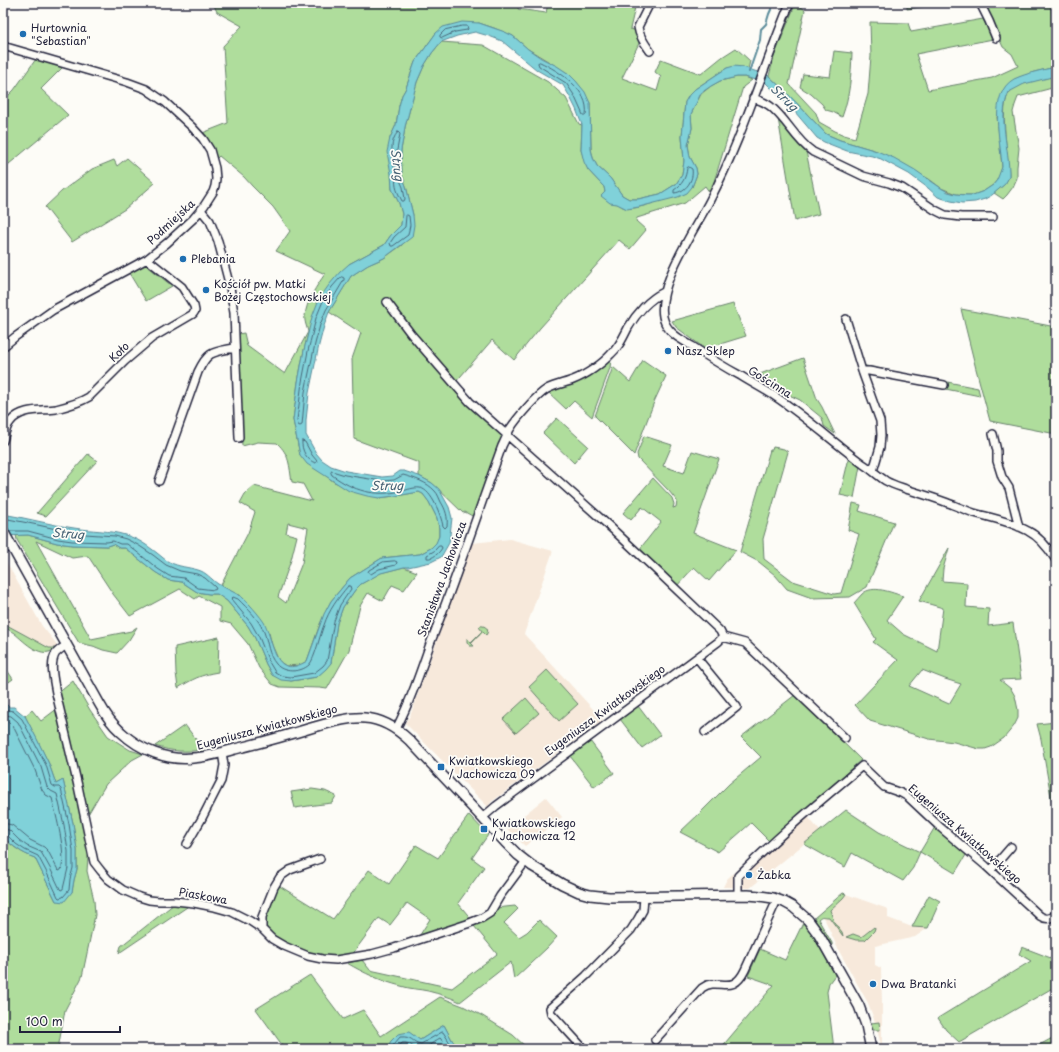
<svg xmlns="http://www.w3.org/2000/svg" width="1059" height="1052" viewBox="0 0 1059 1052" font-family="'Playpen Sans',sans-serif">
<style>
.built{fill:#f7e9db}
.green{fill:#afdd9c;stroke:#68806c;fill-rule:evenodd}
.water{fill:#80d1d9;stroke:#5a8b9a}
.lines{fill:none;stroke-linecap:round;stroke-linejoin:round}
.shore{stroke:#48687a;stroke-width:1}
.stream{stroke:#5a8b9a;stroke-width:2}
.minor-casing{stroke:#22223b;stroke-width:10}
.tertiary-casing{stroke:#22223b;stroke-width:12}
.minor{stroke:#fdfcf7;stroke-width:7}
.tertiary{stroke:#fdfcf7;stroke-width:9}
.poi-dot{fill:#1f6fb2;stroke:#fdfcf7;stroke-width:1.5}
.labels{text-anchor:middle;stroke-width:3.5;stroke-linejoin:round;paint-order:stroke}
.poi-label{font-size:11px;fill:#22223b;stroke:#fdfcf7;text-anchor:start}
.street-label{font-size:11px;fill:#22223b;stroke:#fdfcf7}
.water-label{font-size:12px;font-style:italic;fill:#435f72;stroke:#fdfcf7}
</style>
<rect width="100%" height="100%" fill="#fdfcf7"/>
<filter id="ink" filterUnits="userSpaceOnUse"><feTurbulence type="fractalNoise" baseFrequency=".025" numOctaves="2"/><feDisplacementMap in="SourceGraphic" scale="8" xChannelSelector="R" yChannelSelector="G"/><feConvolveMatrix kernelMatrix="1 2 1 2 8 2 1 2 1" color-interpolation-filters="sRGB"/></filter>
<g filter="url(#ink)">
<path class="built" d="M 510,539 L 553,551 L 524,634 L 603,720 L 491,802 L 488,807 L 405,723 L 410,716 L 472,543 Z
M 3,556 L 42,626 L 55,642 L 57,645 L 56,648 L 49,648 L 3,623 Z
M 546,797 L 562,817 L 525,846 L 507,829 Z
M 803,811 L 820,831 L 750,888 L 723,887 L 727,879 Z
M 843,893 L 888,909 L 888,918 L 912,927 L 928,928 L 915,937 L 875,946 L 875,965 L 881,968 L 882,1002 L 882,1049 L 875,1022 L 868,1003 L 839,951 L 825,920 L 819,914 Z"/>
<path class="green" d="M 213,3 L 519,3 L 518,9 L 546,13 L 548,3 L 636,3 L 630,29 L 634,30 L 641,39 L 622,78 L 657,91 L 661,77 L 655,72 L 661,59 L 701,74 L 722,57 L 736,48 L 750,61 L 748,69 L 743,67 L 727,68 L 719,73 L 695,89 L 685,102 L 682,136 L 684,161 L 682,175 L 676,184 L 660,194 L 638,199 L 629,199 L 622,195 L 610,178 L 597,166 L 593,158 L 591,149 L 590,103 L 576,81 L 569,74 L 528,49 L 513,36 L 494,28 L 479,23 L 436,33 L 415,62 L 406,88 L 402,95 L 399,106 L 396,125 L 390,138 L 392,189 L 399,203 L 402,214 L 401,225 L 391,235 L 384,245 L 349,264 L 308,334 L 304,350 L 298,382 L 293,420 L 300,455 L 334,482 L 379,498 L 402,495 L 419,492 L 423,494 L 429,502 L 437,518 L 439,528 L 439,536 L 437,542 L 431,548 L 420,554 L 382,558 L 350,578 L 331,601 L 320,624 L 307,661 L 300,665 L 286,666 L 279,661 L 272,645 L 269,633 L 240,595 L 233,593 L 221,585 L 248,533 L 255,512 L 240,503 L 245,494 L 254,486 L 312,501 L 303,484 L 292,482 C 289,465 290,455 277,443 L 258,442 L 242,446 L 238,334 L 244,333 L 247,346 L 285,374 L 308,332 C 307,327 304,321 305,316 C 306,302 317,285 325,274 L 276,251 L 290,231 L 273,207 L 252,186 L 244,177 L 219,156 L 215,160 L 200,134 L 228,123 L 223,46 L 242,26 L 217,12 ZM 288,523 L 308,528 L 302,563 L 286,603 L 278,597 L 291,560 L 297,536 L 286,533 Z
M 907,3 L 948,3 L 907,9 Z
M 983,3 L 1050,3 L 1056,32 L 1056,67 L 1034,72 L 1015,79 L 997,117 L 1002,167 L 1000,174 L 997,180 L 993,185 L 984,191 L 973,195 L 966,195 L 956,194 L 941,188 L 929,179 L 877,151 L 840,140 L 826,134 L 790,96 L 769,76 L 774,57 L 795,5 L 800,6 L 805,10 L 789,84 L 816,113 L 819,122 L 835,131 L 844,135 L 855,138 L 868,94 L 871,56 L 870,22 L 908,23 L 911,32 L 983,19 L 993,39 L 916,54 L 928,90 L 992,78 L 1018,66 L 1012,54 L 1003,47 Z
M 441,42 L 483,45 L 548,82 L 566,98 L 579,124 L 582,125 L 581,150 L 588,170 L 604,187 L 605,192 L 602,195 C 609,202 608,201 618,204 C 620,205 623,208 626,208 C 640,211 678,193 692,187 L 697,174 L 696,168 L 690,157 L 688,145 L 692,128 L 691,114 L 701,94 L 711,86 L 720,81 L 737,77 L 745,77 L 752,80 L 743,87 L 713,185 L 710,193 L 705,186 L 685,203 L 637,218 L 636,221 L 646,230 L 630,249 L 619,240 L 540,328 L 514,360 L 492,340 L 454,384 L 504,436 L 474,517 L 465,512 L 463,513 L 432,483 L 419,476 L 419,463 L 354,439 L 352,359 L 361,333 L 329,312 L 351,276 L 368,265 L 384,258 L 402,245 L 413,215 L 406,186 L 402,175 L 401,150 L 404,134 L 405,127 L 417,82 L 424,66 L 432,53 Z
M 834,51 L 852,53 C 851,76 850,95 842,117 L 833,112 L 826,110 L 822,104 L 811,94 L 800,87 L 803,74 L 830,77 Z
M 36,59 L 63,67 L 41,89 L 68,115 L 3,169 L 3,101 L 14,90 Z
M 1056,76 L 1056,87 L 1018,97 L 1015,105 L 1013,112 L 1016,131 L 1019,148 L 1017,167 L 1017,178 L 1013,187 L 1007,195 L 1003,199 L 994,193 L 1005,184 L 1009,177 C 1009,158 998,105 1010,92 C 1017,83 1045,78 1056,76 Z
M 778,118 L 806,151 L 819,214 L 795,221 Z
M 127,158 L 155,183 L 125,209 L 72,242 L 45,207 L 62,191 L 92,169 L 114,160 L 117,166 Z
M 145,264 L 172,286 L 146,301 L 129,273 Z
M 733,304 L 746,336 L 717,345 L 708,351 L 676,327 L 672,321 Z
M 961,309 L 1056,327 L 1056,434 L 990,421 L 976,369 Z
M 803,358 L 817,399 L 822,407 L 835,434 L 824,426 L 822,418 L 800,400 L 785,393 L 778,385 L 760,374 Z
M 611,359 L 610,368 L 592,417 L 574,401 L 566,409 L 548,392 L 586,376 Z
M 643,360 L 666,376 L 654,402 L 634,455 L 595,416 L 613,367 L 630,382 Z
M 861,365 L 978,388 L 980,396 L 872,374 L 866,379 Z
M 557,418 L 588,446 L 574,463 L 543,433 Z
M 644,436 L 672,445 L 663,466 L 684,473 L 692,451 L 719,459 L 693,533 L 736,550 L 709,581 L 694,567 L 676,587 L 639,550 L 661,522 L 642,507 L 631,520 L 623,513 L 653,478 L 672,498 L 674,504 L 673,508 L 676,507 L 677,501 L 669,491 L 638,459 L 637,454 Z
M 773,447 L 784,449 L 788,452 L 763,539 L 764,559 L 793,581 L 834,594 L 841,593 L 859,534 L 848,530 L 853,503 L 861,505 L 859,511 L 894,522 L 867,587 L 850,597 L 812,598 L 787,589 L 775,575 L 759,562 L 740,552 L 770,450 L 772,450 Z
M 88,454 L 97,461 L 46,516 L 37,513 Z
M 850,459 L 860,466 L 854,498 L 840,495 L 848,462 Z
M 16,535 L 28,535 L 57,543 L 72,545 L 107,546 L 113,544 L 119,548 L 125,548 L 155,572 L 168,580 L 182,582 L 197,592 L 209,594 L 217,594 L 227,601 L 248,626 L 255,638 L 266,664 L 272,675 L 291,681 L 317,677 L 331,663 L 337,623 L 343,607 L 355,590 L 361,584 L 380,573 L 404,567 L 417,572 L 404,590 L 392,585 L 383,601 L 368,593 L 360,606 L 349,650 L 327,689 L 320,688 L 280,687 L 272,684 L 259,668 L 248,644 L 231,624 L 220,621 L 220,607 L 199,596 L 195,599 L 180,589 L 130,616 L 113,594 L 88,556 L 72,558 L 36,541 L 91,639 L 131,631 L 137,627 L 129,640 L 117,653 L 103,650 L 93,646 L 79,643 L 17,540 Z
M 949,548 L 943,569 L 942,581 L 967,583 L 966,607 L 989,609 L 988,626 L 1013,623 L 1021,679 L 1000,680 L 1011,689 L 1015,696 L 1018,710 L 1018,718 L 1014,726 L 1004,738 L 991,747 L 985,749 L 979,749 L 954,742 L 929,739 L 870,721 L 855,705 L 898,660 L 873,642 L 876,639 L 854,603 C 857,600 859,597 862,594 C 873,584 892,593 903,596 L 887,620 L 903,634 L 937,651 L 943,608 L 919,601 ZM 922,670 L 945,679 L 961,684 L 949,704 L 909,686 Z
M 3,623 L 49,648 L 56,648 C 42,661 25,642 14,633 C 11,631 7,629 3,626 Z
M 480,626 C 486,625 490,630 486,635 L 483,632 L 471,643 L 474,646 L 470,646 L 467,642 L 467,638 L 471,642 L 482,631 L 479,627 Z
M 219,637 L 218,672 C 200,675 193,679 178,688 L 176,673 L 175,647 Z
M 3,664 L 13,679 L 3,686 Z
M 547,670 L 578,704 L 559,721 L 529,687 Z
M 73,681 L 90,710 L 108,736 L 130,750 L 143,754 L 132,760 L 106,784 L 87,816 L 57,694 Z
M 795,695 L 861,760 L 769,841 L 751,823 L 718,852 L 680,832 L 699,814 L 729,784 L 761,757 L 741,737 Z
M 526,698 L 539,713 L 516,733 L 503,719 Z
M 638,706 L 660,735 L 642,748 L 620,719 Z
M 58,708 L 90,851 L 88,857 L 87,871 L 94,900 L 95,915 L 82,977 L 65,1010 L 58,1049 L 3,1049 L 3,837 C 13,847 21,853 35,858 L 56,901 L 72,892 L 74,880 L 77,869 L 77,850 L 73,823 L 63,780 L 56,784 L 49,764 L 25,716 L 32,710 L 41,721 Z
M 1056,722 L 1056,813 L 1054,814 L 1041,739 L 1037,724 Z
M 185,725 L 204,750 C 185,752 173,752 155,746 Z
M 590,741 L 614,773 L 594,787 L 570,756 Z
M 312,789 L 325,791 L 336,796 L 332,803 L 315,805 L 295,808 L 291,792 Z
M 846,810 L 879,832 L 920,852 L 935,827 L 966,855 L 955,873 L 920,852 L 913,868 L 903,881 L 852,853 L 845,867 L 804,844 Z
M 469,815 L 488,835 L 472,858 L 484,867 L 458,903 L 472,920 L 418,938 L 430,919 L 407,903 L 390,925 L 379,918 L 351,956 L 334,959 L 309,954 L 289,945 L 268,931 L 264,925 L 264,920 L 278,885 L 333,919 L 369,870 L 389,884 L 416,845 L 438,858 Z
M 843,893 L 846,894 L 843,898 L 830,910 L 834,922 L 842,932 L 843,936 L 829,917 C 821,917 823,915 818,919 L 832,943 L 832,945 L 814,918 Z
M 929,895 L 940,901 L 928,928 L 912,927 Z
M 174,904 L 190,905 L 119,953 L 121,946 Z
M 515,906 L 518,909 L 504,923 L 519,937 L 527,932 L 539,920 L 557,937 L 547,948 L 514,979 L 511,962 L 460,1002 C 451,997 439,994 428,991 C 419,989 410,989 401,986 C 381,981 364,973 347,963 L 362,960 L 370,970 L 452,988 L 497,954 L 474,926 L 484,921 L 496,908 Z
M 803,923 L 812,934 L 835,975 L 829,983 L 827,992 L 834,1049 L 720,1049 L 774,985 L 748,976 L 760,949 L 785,960 Z
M 874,927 L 875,928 L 874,931 L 865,940 L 856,940 L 846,937 L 853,934 L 861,937 L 864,935 Z
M 1022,947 L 1056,960 L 1056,986 L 959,1042 L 946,1030 L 938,1018 L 1031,961 L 1019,954 Z
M 310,975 L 343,1019 L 363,1010 L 381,1036 L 440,997 L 463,1006 L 481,1015 L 513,1035 L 528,1049 L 491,1049 L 474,1044 L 467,1048 L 459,1049 L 452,1040 L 444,1025 L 420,1040 L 409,1033 L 391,1041 L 389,1046 L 383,1048 L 375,1045 L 363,1049 L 285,1049 L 256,1009 Z
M 879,1022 L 880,1030 L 872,1030 L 871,1023 Z
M 1056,1036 L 1056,1049 L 1032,1049 Z"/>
<path class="water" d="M 462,22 L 479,23 L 505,32 L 513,36 L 528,49 L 541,58 L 557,66 L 569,74 L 576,81 L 585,92 L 590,103 L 591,149 L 593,158 L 597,166 L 610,178 L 622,195 L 629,199 L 638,199 L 660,194 L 676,184 L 682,175 L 684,161 L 682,136 L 685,102 L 689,95 L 695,89 L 719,73 L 727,68 L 734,66 L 743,67 L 769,76 L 790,96 L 826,134 L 840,140 L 877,151 L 894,158 L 915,170 L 941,188 L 948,192 L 956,194 L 966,195 L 973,195 L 984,191 L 993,185 L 997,180 L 1002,167 C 1001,142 987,94 1014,79 C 1027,73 1042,70 1056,67 L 1056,76 L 1024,84 L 1009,92 C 997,117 1010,150 1009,177 L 1005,184 L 992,195 L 985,199 L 975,202 L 962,203 L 951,201 L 938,197 L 928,188 L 909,174 L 881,159 L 872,156 L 847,151 L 824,142 L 817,138 L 795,112 L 766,83 L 745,77 L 737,77 L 720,81 L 711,86 L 701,93 L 693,110 L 691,114 L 692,128 L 688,145 L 690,157 L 696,168 L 697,174 L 692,187 L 687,193 L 678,197 L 639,207 L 627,209 L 617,204 L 610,203 L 601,196 L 605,192 L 604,187 L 588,170 L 584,162 L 581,150 L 582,125 L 576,109 L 570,97 L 563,85 L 537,70 L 502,41 L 489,36 L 475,32 L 457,36 L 441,42 L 432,53 L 424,66 L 417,82 L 405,127 L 404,134 L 401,150 L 402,175 L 406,186 L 413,215 L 414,225 L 412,237 L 384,258 L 368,265 L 351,276 L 329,312 L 324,326 L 319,345 L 309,393 L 306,420 L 306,435 L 316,453 L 322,460 L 331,466 L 346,471 L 382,477 L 393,476 L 400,471 L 404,471 L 419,476 L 432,483 L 439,489 L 449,507 L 452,518 L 449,543 L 441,557 L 431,562 L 408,567 L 404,567 L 381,573 L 361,584 L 355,590 L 343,607 L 337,623 L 331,663 L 326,669 L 317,677 L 291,681 L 281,680 L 272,675 L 266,664 L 255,638 L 248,626 L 227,601 L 217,594 L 209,594 L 197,592 L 182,582 L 168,580 L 155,572 L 125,548 L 119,548 L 113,544 L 107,546 L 72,545 L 57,543 L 28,535 L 3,536 L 3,514 C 27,518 51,525 74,528 C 91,531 109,530 125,535 C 137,538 148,546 157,553 C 161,556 165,560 169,562 C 179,567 188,567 198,570 C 206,572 211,579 218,584 C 225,588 232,591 239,595 C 245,598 262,618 265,624 C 274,643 274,681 307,661 L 324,614 L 331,601 L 350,578 L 382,558 L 420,554 L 431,548 L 436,543 L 439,536 L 439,528 L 437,518 L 429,502 L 423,494 L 419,492 L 402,495 L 379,498 L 367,496 L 349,491 L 307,464 L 300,455 L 293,420 L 298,382 L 304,350 L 312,317 L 319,299 L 329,285 L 340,272 L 349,264 L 384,245 L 391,235 L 401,225 L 402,214 L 399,203 L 392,189 L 391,174 L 387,152 L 390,138 L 396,125 L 399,106 L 402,95 L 406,88 L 415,62 L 436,33 L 443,27 Z
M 3,701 L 9,707 L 14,707 L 25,716 L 37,739 L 49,764 L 56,784 L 63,780 L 73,823 L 77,850 L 77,869 L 74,880 L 72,892 L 64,902 L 56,901 L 35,858 C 21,853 14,847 3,837 Z
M 444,1025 L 452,1040 L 459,1049 L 363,1049 L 375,1044 L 381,1049 L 388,1046 L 391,1041 L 398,1034 L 409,1032 L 420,1040 Z
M 474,1044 L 490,1048 L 491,1049 L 462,1049 L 467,1048 Z"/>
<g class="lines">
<path class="shore" d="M 462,26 L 467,26 L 468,29 L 467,30 L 455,32 L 442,38 L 440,37 L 440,35 L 445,30 Z
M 540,62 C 559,71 590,90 586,115 L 583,115 L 574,95 L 566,83 L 539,66 L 538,63 Z
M 398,132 L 400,134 L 397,150 L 398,166 L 396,168 L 394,167 C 392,155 389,141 398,132 Z
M 689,167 L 692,169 C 694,180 686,192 674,193 L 674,190 C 682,185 686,178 687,168 Z
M 396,177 L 399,178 L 403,187 L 405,199 L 404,201 L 402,201 C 398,193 394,186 396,177 Z
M 407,215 L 409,216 L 410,225 L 408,235 L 393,246 L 391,246 L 390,243 L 394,237 L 405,227 L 406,216 Z
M 342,277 L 344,278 L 344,280 L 326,310 L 320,325 L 315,344 L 305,392 L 302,425 L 300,426 L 298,425 L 297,420 L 302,382 L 308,351 L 316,318 L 323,301 L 332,287 L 340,278 Z
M 302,441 L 305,442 L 312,455 L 317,461 L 316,463 C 307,461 301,450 302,441 Z
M 332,471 L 345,475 L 382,481 L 394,480 L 403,475 C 414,478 427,482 435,491 C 438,494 439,498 441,502 C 446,510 448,517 447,526 L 445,528 L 443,526 C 441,516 432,490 420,488 C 414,487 407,490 402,491 C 374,497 354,491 332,475 L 331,473 Z
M 3,518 L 33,524 L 61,530 L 85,534 L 115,536 L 126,539 L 138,545 L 153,555 L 166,565 L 180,571 L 197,574 L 205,578 L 215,587 L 216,589 L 214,590 L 198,588 L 184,578 L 169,576 L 158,569 L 127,544 L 120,544 L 113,541 L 107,542 L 72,541 L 58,539 L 28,531 L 10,531
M 439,546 L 441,546 L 442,548 C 439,553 433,559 427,558 L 427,555 L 434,551 Z
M 395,561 L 397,562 L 396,565 L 379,569 L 371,574 L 368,572 L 369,570 L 383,562 Z
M 348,586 L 350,586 L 351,589 L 340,605 L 334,621 L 327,661 L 323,666 L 314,673 L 291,677 L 282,676 L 275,672 L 269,662 L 259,637 L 251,623 L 231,599 L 233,597 L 238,599 C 248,609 259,619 264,632 C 268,642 268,655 276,664 C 283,673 300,673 309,665 C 315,659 320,634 324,625 C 329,610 338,598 348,586 Z
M 3,706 L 8,710 L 13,711 L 22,719 L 46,765 L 52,785 L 55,787 L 59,787 L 61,789 L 69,824 L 73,851 L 73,868 L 70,879 L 69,890 L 63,897 L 59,898 L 58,897 L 46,871 L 38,856 L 25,850 L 16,844 L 7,835 L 3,834
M 3,713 L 6,715 L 11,716 L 18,722 L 41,767 L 47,787 L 51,791 L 57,794 L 64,825 L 68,851 L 68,868 L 63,889 L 61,890 L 60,889 L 50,868 L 41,852 L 27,846 L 19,840 L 9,830 L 3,829
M 3,720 L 9,722 L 13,726 L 35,770 L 42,790 L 46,795 L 52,798 C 56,816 67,854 61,870 L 59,871 L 58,870 L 48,851 L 44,847 L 30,840 L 12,825 L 3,823
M 391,1049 L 395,1043 L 400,1037 C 413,1036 411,1042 421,1044 L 442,1032 L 443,1032 L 454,1049
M 397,1049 L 402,1043 C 410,1041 414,1051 423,1048 C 429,1047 434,1041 440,1038 L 441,1039 L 447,1049"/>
<path class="stream" d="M 749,72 L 760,40 L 761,29 L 766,24 L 769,14 L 774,3"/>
<g class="minor-casing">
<path id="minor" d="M 650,3 L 638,27 C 639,36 645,44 650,51
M 790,3 C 763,68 743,137 710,200 C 696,228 651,292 665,323 C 670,334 682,340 692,346 C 708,357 724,367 741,376 C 752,383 764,389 776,397 C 806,417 833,442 863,464 C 871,469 878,476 886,481 C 893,485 901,487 909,490 C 922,494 935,498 948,503 C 957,506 965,510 974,513 C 992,518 1012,522 1028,531 C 1040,537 1049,549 1056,560
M 980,3 L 989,21 L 996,38
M 3,46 L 127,82 L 146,89 L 165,102 L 192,127 L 203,139 L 210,150 L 215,168 L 216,179 L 215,186 L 213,192 L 204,206 L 193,219 L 167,243 L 147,259 L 53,310 L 15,337 L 3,347
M 753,98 C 759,100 765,102 770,106 C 787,119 795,140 813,152 L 863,176 L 889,183 L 902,188 L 935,210 L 945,215 L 961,217 L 993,217
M 201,210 L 210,221 L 218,241 L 230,287 L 234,313 L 239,438
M 387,302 L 411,334 L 470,402 L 608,525 L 655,569 L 720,631 L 723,637
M 846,319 L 862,371 L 880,421 L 881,435 L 880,447 L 873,471
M 862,371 L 869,371 L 944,385
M 993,434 L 997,451 L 997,461 L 1002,477 L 1009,488 L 1019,527
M 3,441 C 5,434 6,426 11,421 C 22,408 41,411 56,409 C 68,406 79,403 89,397 L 125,361 L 152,338 L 193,314 L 195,311 L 194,306 L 182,287 L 147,259
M 159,481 L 198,372 C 208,351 213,352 234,348
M 3,550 L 11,546
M 723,637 L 745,643 L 845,738
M 67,645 C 63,647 59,650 56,653 C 49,663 54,681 56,693 L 78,786 L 94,862 L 101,871 L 108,879 L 123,890 L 139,897 L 149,900 L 159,901 L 175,901 L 194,903 L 214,907 L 232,912 L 250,921 L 262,929 L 272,939 L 284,946 L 308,956 L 322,959 L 336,960 L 372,954 L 394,948 L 467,924 L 482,918 L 490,913 L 500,896 L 526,861
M 697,658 L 737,707 L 705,732
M 396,729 C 410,702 420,673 430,644 C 456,579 478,512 502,446 C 505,440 507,435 510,429 C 517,418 536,396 547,389 C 555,385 565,383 573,380 C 586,375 602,364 611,354 C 619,347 623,338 628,328 C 636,314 649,299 664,292
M 482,818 L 496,806 L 718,642 L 723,637
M 187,844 L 201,820 L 221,781 L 224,765 L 222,752
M 991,870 L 1011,847
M 738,895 L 738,876 C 777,837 819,802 862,766 L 884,787 L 901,793 L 908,797 L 941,828 L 986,866 L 1040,916 C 1046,920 1051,919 1056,914
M 262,929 L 262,917 L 274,887 L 280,877 L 290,870 L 320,859
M 655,1040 L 702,988 C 719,976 732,997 745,970 L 777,900
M 584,1049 L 551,1013 L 550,1008 L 586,976 L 631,930 L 638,919 L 643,910 L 644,897"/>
</g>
<g class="tertiary-casing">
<path id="tertiary" d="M 3,531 L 99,703 C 105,714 112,724 121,732 C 140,750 167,761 193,758 C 207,757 221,753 235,749 C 260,743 285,736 311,728 C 351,717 375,708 409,740 L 505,842 L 518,855 L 532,866 L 562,884 L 579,892 L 590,895 L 609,897 L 748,895 L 760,896 L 773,898 L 784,902 L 793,907 L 808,920 L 819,935 L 859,1006 L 866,1025 L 871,1049"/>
</g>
<use href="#minor" class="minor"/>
<use href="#tertiary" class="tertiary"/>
</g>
</g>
<g class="poi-dot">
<circle cx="23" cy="34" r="4"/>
<circle cx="183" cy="259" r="4"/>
<circle cx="206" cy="290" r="4"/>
<circle cx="668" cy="351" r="4"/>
<rect x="437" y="763" width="8" height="8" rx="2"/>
<rect x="480" y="825" width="8" height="8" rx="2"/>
<circle cx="749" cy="875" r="4"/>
<circle cx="873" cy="984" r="4"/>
</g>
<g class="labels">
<g class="poi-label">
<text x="31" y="32">Hurtownia<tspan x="31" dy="13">"Sebastian"</tspan></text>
<text x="191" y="263">Plebania</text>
<text x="214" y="288">Kościół pw. Matki<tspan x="214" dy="13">Bożej Częstochowskiej</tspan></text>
<text x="676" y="355">Nasz Sklep</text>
<text x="449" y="765">Kwiatkowskiego<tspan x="449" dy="13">/ Jachowicza 09</tspan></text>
<text x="492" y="827">Kwiatkowskiego<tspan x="492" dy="13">/ Jachowicza 12</tspan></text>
<text x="757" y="879">Żabka</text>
<text x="881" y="988">Dwa Bratanki</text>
</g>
<g class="street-label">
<text transform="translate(171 222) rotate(-43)" y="4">Podmiejska</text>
<text transform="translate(119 352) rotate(-44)" y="4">Koło</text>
<text transform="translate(770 382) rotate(32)" y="4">Gościnna</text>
<text transform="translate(442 579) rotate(-70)" y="4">Stanisława Jachowicza</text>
<text transform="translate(605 710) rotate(-36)" y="4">Eugeniusza Kwiatkowskiego</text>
<text transform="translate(267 727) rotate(-15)" y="4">Eugeniusza Kwiatkowskiego</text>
<text transform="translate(965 834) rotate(41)" y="4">Eugeniusza Kwiatkowskiego</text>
<text transform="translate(203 896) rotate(10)" y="4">Piaskowa</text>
</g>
<g class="water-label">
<text transform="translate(784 98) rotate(45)" y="4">Strug</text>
<text transform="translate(397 165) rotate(83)" y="4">Strug</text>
<text x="387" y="490">Strug</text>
<text transform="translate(68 534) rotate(4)" y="4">Strug</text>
</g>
</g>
<rect width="1059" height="1052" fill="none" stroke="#fdfcf7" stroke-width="16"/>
<rect x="8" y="8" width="1043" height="1036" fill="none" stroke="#22223b" stroke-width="1.5" filter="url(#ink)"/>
<path d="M20 1026v6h100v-6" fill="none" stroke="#22223b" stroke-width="2"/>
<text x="26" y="1026" font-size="12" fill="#22223b" stroke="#fdfcf7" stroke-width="3" paint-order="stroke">100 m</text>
</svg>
